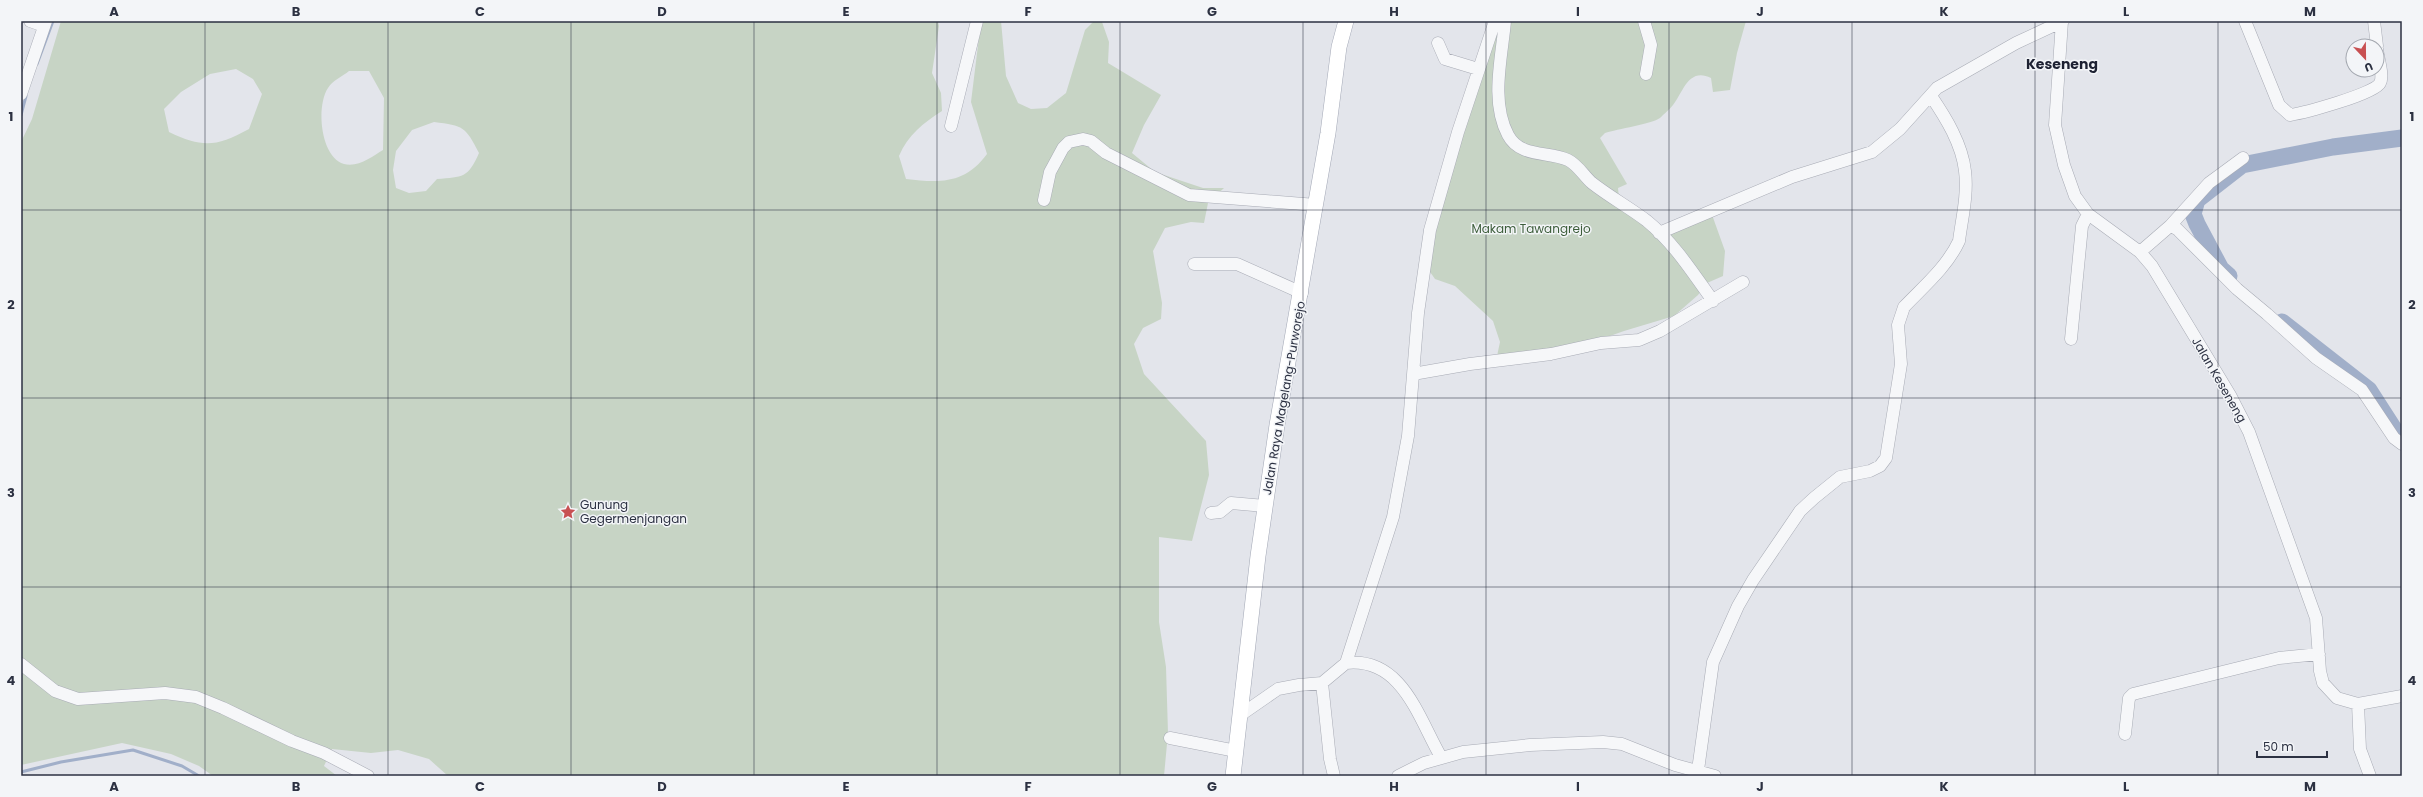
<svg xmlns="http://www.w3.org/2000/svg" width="2423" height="797" viewBox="0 0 2423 797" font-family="Poppins,sans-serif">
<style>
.green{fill:#c7d4c5;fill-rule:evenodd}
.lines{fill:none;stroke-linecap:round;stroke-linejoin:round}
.stream{stroke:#a1afc9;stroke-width:3}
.river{stroke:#a1afc9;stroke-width:17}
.minor-casing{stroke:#a8abb5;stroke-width:13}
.major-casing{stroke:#a3a8b6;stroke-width:16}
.minor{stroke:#f6f7f9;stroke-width:12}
.major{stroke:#fff;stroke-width:15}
.grid{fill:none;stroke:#2c3142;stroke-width:1;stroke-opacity:0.55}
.labels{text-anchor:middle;stroke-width:3;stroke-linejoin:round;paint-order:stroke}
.park-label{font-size:12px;fill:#3c5d3a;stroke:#f3f5f8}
.street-label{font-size:12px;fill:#2c3142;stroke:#f3f5f8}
.poi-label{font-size:12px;fill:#2c3142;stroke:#f3f5f8;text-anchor:start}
.quarter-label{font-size:14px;font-weight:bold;fill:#1e2233;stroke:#f3f5f8}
.neatline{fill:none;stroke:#2c3142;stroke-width:1.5}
.grid-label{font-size:13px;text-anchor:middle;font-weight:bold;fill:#2c3142}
</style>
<rect width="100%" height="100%" fill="#e3e5eb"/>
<path class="green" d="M 61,21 L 938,21 L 939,26 L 932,73 L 941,93 L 942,111 C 923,123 908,135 899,156 L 906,179 C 940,183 965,184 987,154 L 971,102 L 981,21 L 1001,21 L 1006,76 L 1018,103 L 1031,109 L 1047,108 L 1066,93 L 1085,30 L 1093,22 L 1102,22 L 1109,42 L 1108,63 L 1161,95 L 1144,125 L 1132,153 L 1155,172 L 1203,188 L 1224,188 L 1208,203 L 1204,223 L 1191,222 L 1165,228 L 1153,251 L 1162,303 L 1161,319 L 1143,328 L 1134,344 L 1144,374 L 1206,441 L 1209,475 L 1192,541 L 1159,537 L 1159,622 L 1166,667 L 1168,733 L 1164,776 L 448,776 L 429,759 L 398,750 L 371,753 L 332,749 L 324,766 L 337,776 L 213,776 L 199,766 L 171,754 L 122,743 L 21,765 L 21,142 L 32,119 ZM 236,69 L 253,79 L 262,94 L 249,129 C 216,147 203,148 169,132 L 164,109 L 181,92 L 210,74 ZM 349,71 L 369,71 L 384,98 L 383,150 C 373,156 358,168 344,164 C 320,157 316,106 328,88 C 332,81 343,76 349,71 ZM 434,122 C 464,126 465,126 479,153 C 468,178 463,177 437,179 L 426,191 L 409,193 L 396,188 L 393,170 L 396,151 L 412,130 Z
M 1499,21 L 1746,21 L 1737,53 L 1730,90 L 1713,92 L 1711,78 C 1688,67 1683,93 1673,105 C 1670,109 1664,114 1660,118 C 1652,124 1617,129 1605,133 L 1600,138 L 1627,184 L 1618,188 L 1619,198 L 1664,229 L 1711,212 L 1725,251 L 1723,276 L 1707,283 L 1698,295 L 1674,316 L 1624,331 L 1556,355 L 1497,356 L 1500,342 L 1493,321 L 1455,286 L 1435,279 L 1428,269 L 1434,228 Z"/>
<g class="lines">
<path class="stream" d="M 37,64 L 53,21
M 21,115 L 26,96
M 21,772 L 61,762 L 133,750 L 182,766 L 199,776"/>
<path class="river" d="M 2229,276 L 2221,269 L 2197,224 L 2193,214 L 2197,200 L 2242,165 L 2333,147 L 2402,138
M 2282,322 L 2369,390 L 2396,432 L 2402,436"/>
<g class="minor-casing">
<path id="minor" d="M 30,21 L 44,26
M 1505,21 C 1502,57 1490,101 1508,135 C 1520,158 1549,151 1568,160 C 1578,165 1584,176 1592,183 C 1610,197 1630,208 1647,221 C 1674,243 1693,273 1713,301
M 1644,21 L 1651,45 L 1646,74
M 2062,21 L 2055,125 L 2064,165 L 2075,196 L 2088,214 L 2140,252 L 2152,266 L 2230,395 L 2249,432 L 2316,618 L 2320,671 L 2323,683 L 2337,698 L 2358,704 L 2360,749 L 2370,776
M 2245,21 L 2279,105 L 2290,115 C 2303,113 2375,94 2380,83 C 2384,76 2378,58 2377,49
M 2374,21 L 2377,46
M 1438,43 L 1445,59 L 1478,69
M 21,94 L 46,21
M 951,126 L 977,21
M 1044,200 L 1050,172 L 1063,148 L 1069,142 L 1083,139 L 1091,141 L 1106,153 L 1189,195 L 1316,205
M 2170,226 L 2177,229 L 2237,289 L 2267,314 L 2316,358 L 2362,390 L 2394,438 L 2402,444
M 1659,233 L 1792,177 L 1872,152 L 1900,129 L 1937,88 L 2016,43 L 2063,21
M 2140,252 L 2170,226 L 2209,183 L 2243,158
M 1194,264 L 1237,264 L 1302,293
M 2071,339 L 2082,226 L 2088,214
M 1413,374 L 1470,364 L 1551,354 L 1601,343 L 1639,340 L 1660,331 L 1743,282
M 1211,513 L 1220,512 L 1231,503 L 1265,506
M 1346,663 C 1402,657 1418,717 1441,757
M 21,664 L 55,691 L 78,699 L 165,693 L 196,697 L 223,708 L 292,741 L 324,753 L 368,776
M 2358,704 L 2402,696
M 1239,716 L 1278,689 L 1299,685 L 1322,683
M 2125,734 L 2129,698 L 2133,694 L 2279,658 L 2319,654
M 1170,738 L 1236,751
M 1698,770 L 1713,662 L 1738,606 L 1753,580 L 1800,511 L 1814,498 L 1840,477 L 1870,471 L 1880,466 L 1886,458 L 1901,364 L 1898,325 L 1904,307 C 1923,287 1947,267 1959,241 C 1962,218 1968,194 1965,171 C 1962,144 1946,118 1931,96
M 1334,776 L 1330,759 L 1322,683 L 1346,663 L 1393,517 L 1408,436 L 1418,313 L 1430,230 L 1458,132 L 1495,21
M 1398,776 L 1424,763 L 1463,752 L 1530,745 L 1603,742 L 1622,744 L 1675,765 L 1715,776"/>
</g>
<g class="major-casing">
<path id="major" d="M 1233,776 L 1258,556 L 1277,425 L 1328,133 L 1339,47 L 1346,21"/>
</g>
<use href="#minor" class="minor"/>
<use href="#major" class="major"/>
</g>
<path class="grid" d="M 205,21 L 205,776M 388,21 L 388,776M 571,21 L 571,776M 754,21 L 754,776M 937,21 L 937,776M 1120,21 L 1120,776M 1303,21 L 1303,776M 1486,21 L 1486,776M 1669,21 L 1669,776M 1852,21 L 1852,776M 2035,21 L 2035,776M 2218,21 L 2218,776M 21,210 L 2402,210M 21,398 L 2402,398M 21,587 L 2402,587"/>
<defs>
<g id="sight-bare" transform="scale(1.2)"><path d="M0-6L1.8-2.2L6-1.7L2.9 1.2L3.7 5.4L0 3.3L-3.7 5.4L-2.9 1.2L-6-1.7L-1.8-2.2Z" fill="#c85052" stroke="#f3f5f8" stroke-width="2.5" paint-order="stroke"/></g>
</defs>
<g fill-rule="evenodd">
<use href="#sight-bare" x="568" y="512"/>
</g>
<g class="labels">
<g class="park-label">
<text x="1531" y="233">Makam Tawangrejo</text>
</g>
<g class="street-label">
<text transform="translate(2219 380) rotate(60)" y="4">Jalan Keseneng</text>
<text transform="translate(1284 398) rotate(-80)" y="4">Jalan Raya Magelang-Purworejo</text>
</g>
<g class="poi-label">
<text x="580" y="509">Gunung<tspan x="580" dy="14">Gegermenjangan</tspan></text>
</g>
<g class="quarter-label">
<text x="2062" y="69">Keseneng</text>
</g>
</g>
<rect width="2423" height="797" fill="none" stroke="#f3f5f8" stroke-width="44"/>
<g transform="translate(2365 58) rotate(158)"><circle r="19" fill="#f3f5f8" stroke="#a3a7af"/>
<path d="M0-3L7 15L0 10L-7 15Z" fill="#c85052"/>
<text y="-6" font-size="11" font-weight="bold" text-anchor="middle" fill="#2c3142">U</text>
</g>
<path d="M2257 751v6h70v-6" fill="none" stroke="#2c3142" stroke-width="2"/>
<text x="2263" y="751" font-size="12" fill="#2c3142" stroke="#f3f5f8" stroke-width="3" paint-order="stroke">50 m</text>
<rect x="22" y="22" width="2379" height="753" class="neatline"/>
<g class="grid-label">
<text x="114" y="16">A</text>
<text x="296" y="16">B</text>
<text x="480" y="16">C</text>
<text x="662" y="16">D</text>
<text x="846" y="16">E</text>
<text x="1028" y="16">F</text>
<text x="1212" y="16">G</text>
<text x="1394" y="16">H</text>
<text x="1578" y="16">I</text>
<text x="1760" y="16">J</text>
<text x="1944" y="16">K</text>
<text x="2126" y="16">L</text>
<text x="2310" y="16">M</text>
<text x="11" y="121">1</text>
<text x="2412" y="121">1</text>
<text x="11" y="309">2</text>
<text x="2412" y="309">2</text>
<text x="11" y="497">3</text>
<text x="2412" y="497">3</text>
<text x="11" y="685">4</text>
<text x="2412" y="685">4</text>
<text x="114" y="791">A</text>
<text x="296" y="791">B</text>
<text x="480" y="791">C</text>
<text x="662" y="791">D</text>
<text x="846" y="791">E</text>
<text x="1028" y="791">F</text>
<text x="1212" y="791">G</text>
<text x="1394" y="791">H</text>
<text x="1578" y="791">I</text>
<text x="1760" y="791">J</text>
<text x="1944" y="791">K</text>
<text x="2126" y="791">L</text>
<text x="2310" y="791">M</text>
</g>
</svg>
